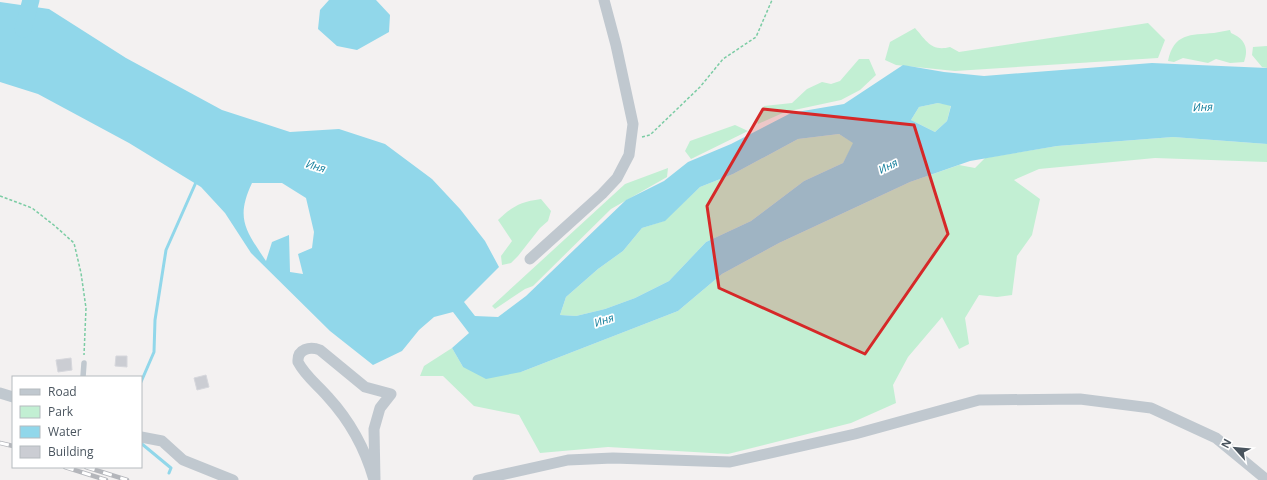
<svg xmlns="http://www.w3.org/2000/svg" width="1267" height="480" viewBox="0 0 1267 480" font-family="'Open Sans',sans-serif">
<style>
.green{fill:#c2efd3}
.water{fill:#91d7ea;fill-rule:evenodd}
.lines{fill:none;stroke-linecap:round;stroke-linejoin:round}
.stream{stroke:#91d7ea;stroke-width:3}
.river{stroke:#91d7ea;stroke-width:17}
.building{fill:#cbcdd3;stroke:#d6d7dc}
.path{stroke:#7bcca4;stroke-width:1.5;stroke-dasharray:3 2;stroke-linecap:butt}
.service{stroke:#c0c8cf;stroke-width:5.5}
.minor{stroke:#c0c8cf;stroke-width:11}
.rail-casing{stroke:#b4b6bb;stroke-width:4.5}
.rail{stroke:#fff;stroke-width:3;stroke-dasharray:9;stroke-linecap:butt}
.marked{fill:#d62828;fill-opacity:0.2;stroke:#d62828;stroke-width:3;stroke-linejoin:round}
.labels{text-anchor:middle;stroke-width:3.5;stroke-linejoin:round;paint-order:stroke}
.water-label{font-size:11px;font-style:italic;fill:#117d9b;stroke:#fff}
</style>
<rect width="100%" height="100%" fill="#f3f1f1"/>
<path class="green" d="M 1148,23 L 1165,40 L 1158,58 L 955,71 L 896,65 L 885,60 L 890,42 L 915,28 C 926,40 931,52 950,47 L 959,52 Z
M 1230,30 L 1231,33 C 1245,39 1249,48 1244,62 L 1230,63 L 1216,59 L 1208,63 L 1183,58 L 1174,62 L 1168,61 C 1174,33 1190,35 1214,33 C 1219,32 1225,31 1230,30 Z
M 1267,46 L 1267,68 L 1262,67 L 1252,55 L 1253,47 Z
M 859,59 L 869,59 L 876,75 L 860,90 L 841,100 L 785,112 L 758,124 L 756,120 L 764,106 L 792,103 L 807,89 L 822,82 L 831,84 L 840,81 Z
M 938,103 L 951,105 L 947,121 L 935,132 L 911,120 L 919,107 Z
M 735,125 L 748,131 L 691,159 L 685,151 L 690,141 Z
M 839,134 L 854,143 L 843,163 L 804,181 L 751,221 L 706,242 L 669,281 L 635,298 L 605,309 L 576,316 L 560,315 L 566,297 L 598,269 L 623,251 L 642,228 L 664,221 L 700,187 L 733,174 L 798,139 Z
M 1173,137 L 1267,144 L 1267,162 L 1155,158 L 1039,169 L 1014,180 L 1040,199 L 1032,235 L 1017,256 L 1012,295 L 997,297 L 979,295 L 965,318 L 969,344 L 959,349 L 942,317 L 908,357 L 893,385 L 896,403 L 851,423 L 728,454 L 608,447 L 540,453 L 519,415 L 474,406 L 443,376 L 420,376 L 424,366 L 452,348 L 463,367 L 521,372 L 678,311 L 722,274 L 779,243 L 910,182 L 959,165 L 975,168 L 985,158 L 1057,146 Z
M 668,168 L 667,177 L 611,209 L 533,286 L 525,289 L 495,309 L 492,306 L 625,184 Z
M 541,199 L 551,211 L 548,221 L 540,228 L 518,256 L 511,263 L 502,265 L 501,256 L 512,241 L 498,220 C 513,206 520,202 541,199 Z"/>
<path class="water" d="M 329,0 L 376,0 L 390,15 L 389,32 L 357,50 L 337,46 L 318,29 L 320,10 Z
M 0,2 L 49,9 L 126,58 L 222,110 L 290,132 L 339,129 L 385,144 L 432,179 L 460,209 L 485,241 L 499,267 L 464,302 L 475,316 L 498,317 L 526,296 L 626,200 L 664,181 L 688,162 L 731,144 L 791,113 L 844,104 L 903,65 L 944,72 L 984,76 L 1152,63 L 1267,68 L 1267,144 L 1173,137 L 1057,146 L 970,161 L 910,182 L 779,243 L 722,274 L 678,311 L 521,372 L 486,379 L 463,367 L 452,348 L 469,333 L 453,312 L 434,317 L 419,330 L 402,351 L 373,365 L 330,331 L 251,253 L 225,213 L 201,187 L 129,143 L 38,94 L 0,82 ZM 938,103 L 951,106 L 947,121 L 935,132 L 911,120 L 919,107 ZM 839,134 L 853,143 L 843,163 L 804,181 L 751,221 L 706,242 L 669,281 L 635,298 L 605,309 L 576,316 L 560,315 L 566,297 L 598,269 L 623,251 L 642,228 L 665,221 L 700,187 L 733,174 L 798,139 ZM 252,183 L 282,183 L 306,198 L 314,232 L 312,248 L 298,254 L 303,274 L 290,272 L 289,235 L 272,242 L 266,261 C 246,231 235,219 252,183 Z"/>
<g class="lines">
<path class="stream" d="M 141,382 L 154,352 L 155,320 L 166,250 L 197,180
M 142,444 L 171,468 L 169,473"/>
<path class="river" d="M 23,29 L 31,0"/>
</g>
<path class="building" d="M 116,356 L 127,356 L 127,367 L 115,366 Z
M 71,358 L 72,370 L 58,372 L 56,360 Z
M 206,375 L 209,387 L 197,390 L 194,378 Z"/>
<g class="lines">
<path class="path" d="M 642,137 L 650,135 L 700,87 L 723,59 L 756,37 L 772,0
M 0,196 L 32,208 L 55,226 L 74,243 L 81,273 L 86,308 L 84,355"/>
<path class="service" d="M 83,377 L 84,363"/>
<path class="minor" d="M 530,259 L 602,194 L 617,178 L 629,155 L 633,124 L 616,45 L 604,0
M 0,393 L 13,397
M 141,437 L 162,441 L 183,460 L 233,480
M 374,480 C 365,448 350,421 328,397 C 318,385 306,377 298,362 C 297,349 310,346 320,350 L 365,387 L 391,394 L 380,408 L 374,429 L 375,480
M 478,480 L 568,460 L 613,458 L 730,462 L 855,434 L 979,400 L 1080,399 L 1151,408 L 1216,438 L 1267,480"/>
<g class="rail-casing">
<path id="rail" d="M 0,443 L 13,446
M 65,467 L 106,480
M 86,467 L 127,480"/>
</g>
<use href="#rail" class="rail"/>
</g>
<path class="marked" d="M 763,109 L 914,125 L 948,234 L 865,354 L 719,288 L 707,206 Z"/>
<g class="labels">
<g class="water-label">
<text transform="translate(1203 107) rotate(-2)" y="4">Иня</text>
<text transform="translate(316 166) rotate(17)" y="4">Иня</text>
<text transform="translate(888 166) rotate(-26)" y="4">Иня</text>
<text transform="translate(604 320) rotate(-19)" y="4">Иня</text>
</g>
</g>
<rect x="12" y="376" width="130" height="92" fill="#ffffff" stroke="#b6bbbf"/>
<rect x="20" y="389" width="20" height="6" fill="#c0c8cf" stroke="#b6bbbf"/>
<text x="48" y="396" font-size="12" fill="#49545e">Road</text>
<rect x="20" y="406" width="20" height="12" fill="#c2efd3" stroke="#b6bbbf"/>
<text x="48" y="416" font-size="12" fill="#49545e">Park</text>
<rect x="20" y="426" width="20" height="12" fill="#91d7ea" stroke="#b6bbbf"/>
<text x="48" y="436" font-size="12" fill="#49545e">Water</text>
<rect x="20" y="446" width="20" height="12" fill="#cbcdd3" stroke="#b6bbbf"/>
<text x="48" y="456" font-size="12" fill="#49545e">Building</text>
<g transform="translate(1235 448) rotate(297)" stroke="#ffffff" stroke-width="3" paint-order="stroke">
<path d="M0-3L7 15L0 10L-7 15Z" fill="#49545e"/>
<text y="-6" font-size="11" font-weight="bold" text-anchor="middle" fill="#49545e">N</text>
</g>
</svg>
